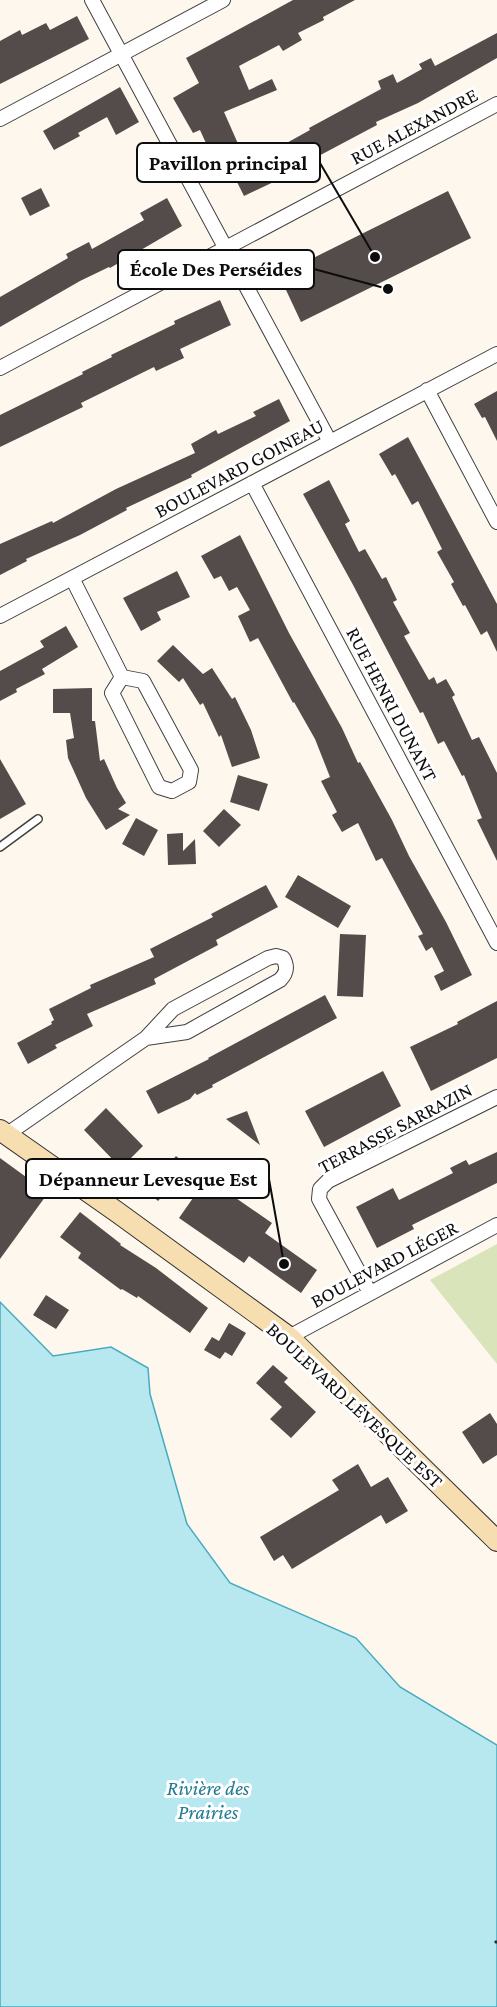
<svg xmlns="http://www.w3.org/2000/svg" width="497" height="2007" viewBox="0 0 497 2007" font-family="'Crimson Pro',serif">
<style>
.green{fill:#dae4bb}
.water{fill:#b8e8ef;stroke:#47abbf;stroke-width:1.5}
.building{fill:#544c4a}
.lines{fill:none;stroke-linecap:round;stroke-linejoin:round}
.lane-casing{stroke:#404040;stroke-width:10}
.street-casing{stroke:#404040;stroke-width:16}
.secondary-casing{stroke:#2f2f2f;stroke-width:22}
.path{stroke:#2f2f2f;stroke-width:3;stroke-dasharray:6 3;stroke-linecap:butt}
.lane{stroke:#fff;stroke-width:7}
.street{stroke:#fff;stroke-width:14}
.secondary{stroke:#f6deb0;stroke-width:20}
.labels{text-anchor:middle;stroke-width:6;stroke-linejoin:round;paint-order:stroke}
.street-label{font-size:20px;fill:#0d0d0d;stroke:#fff}
.water-label{font-size:21px;font-style:italic;fill:#237b91;stroke:#fff}
.leader{fill:none;stroke:#0d0d0d;stroke-width:2}
.callout-dot{fill:#0d0d0d;stroke:#fff;stroke-width:2}
.callout{fill:#fff;stroke:#0d0d0d;stroke-width:2}
.callout-label{font-size:21px;text-anchor:middle;font-weight:bold;fill:#0d0d0d}
</style>
<rect width="100%" height="100%" fill="#fdf7ee"/>
<path class="green" d="M 497,1244 L 497,1364 L 430,1280 Z"/>
<path class="water" d="M 0,1302 L 53,1356 L 111,1347 L 148,1368 L 150,1394 L 187,1524 L 230,1583 L 356,1638 L 400,1687 L 497,1745 L 497,2007 L 0,2007 Z"/>
<path class="building" d="M 293,0 L 355,0 L 323,17 L 324,20 L 298,33 L 302,40 L 283,51 L 279,45 L 239,66 L 249,90 L 272,79 L 277,90 L 224,112 L 247,164 L 274,151 L 274,150 L 310,130 L 309,128 L 381,89 L 378,81 L 393,74 L 397,83 L 422,69 L 419,64 L 431,58 L 435,66 L 497,33 L 497,58 L 418,103 L 376,122 L 377,125 L 281,176 L 282,178 L 244,196 L 225,158 L 215,163 L 200,130 L 193,133 L 173,98 L 199,83 L 186,58 Z
M 77,16 L 89,39 L 0,84 L 0,41 L 20,30 L 22,35 L 46,23 L 50,30 Z
M 120,87 L 139,122 L 116,135 L 107,117 L 78,133 L 80,136 L 54,150 L 43,131 Z
M 41,188 L 50,206 L 30,216 L 21,198 Z
M 448,191 L 471,238 L 301,322 L 279,275 Z
M 167,198 L 182,226 L 110,268 L 109,267 L 80,281 L 0,327 L 0,297 L 68,258 L 66,254 L 89,242 L 92,249 L 144,220 L 140,213 Z
M 220,300 L 231,325 L 180,349 L 184,358 L 156,371 L 154,367 L 81,403 L 83,407 L 0,447 L 0,415 L 83,374 L 82,372 L 112,357 L 111,355 L 175,324 L 174,321 Z
M 497,391 L 497,441 L 485,417 L 482,418 L 474,404 Z
M 279,399 L 290,421 L 191,475 L 192,477 L 126,508 L 127,510 L 80,535 L 26,559 L 27,561 L 0,575 L 0,544 L 52,521 L 53,523 L 116,489 L 195,453 L 191,444 L 216,430 L 218,434 L 256,416 L 253,412 Z
M 408,437 L 497,604 L 497,652 L 487,631 L 481,635 L 465,605 L 463,606 L 451,584 L 454,582 L 437,552 L 442,549 L 418,501 L 412,505 L 395,474 L 392,476 L 379,454 Z
M 329,480 L 350,521 L 345,524 L 359,552 L 365,549 L 382,579 L 386,577 L 397,600 L 393,602 L 410,633 L 404,636 L 429,680 L 434,677 L 437,684 L 446,679 L 455,695 L 452,697 L 472,740 L 479,737 L 497,773 L 497,861 L 477,820 L 482,818 L 464,775 L 462,776 L 444,741 L 438,744 L 423,712 L 420,713 L 352,583 L 303,494 Z
M 240,535 L 289,633 L 342,728 L 358,763 L 360,762 L 392,820 L 409,856 L 446,922 L 472,975 L 441,991 L 434,976 L 444,971 L 432,947 L 426,951 L 418,936 L 423,934 L 382,858 L 376,861 L 358,823 L 342,832 L 332,815 L 337,812 L 321,781 L 330,777 L 315,739 L 294,702 L 293,703 L 258,638 L 250,642 L 238,616 L 250,610 L 237,587 L 229,591 L 221,576 L 214,579 L 201,556 Z
M 177,571 L 190,597 L 157,612 L 161,620 L 141,631 L 123,598 Z
M 66,626 L 78,647 L 42,669 L 45,674 L 16,689 L 17,692 L 0,701 L 0,671 L 44,647 L 40,641 Z
M 173,645 L 203,674 L 212,668 L 232,699 L 235,697 L 251,730 L 260,758 L 232,767 L 221,735 L 219,737 L 203,703 L 200,705 L 183,678 L 179,682 L 157,661 Z
M 92,688 L 92,721 L 95,721 L 100,761 L 104,759 L 117,788 L 126,803 L 118,809 L 130,815 L 106,830 L 86,798 L 68,758 L 66,740 L 74,738 L 70,713 L 53,713 L 53,689 Z
M 0,759 L 26,804 L 0,819 Z
M 238,775 L 268,784 L 259,811 L 230,802 Z
M 224,809 L 241,825 L 219,847 L 203,831 Z
M 136,818 L 158,830 L 144,856 L 122,844 Z
M 183,833 L 183,851 L 195,839 L 196,864 L 168,865 L 167,834 Z
M 298,875 L 351,906 L 338,928 L 285,897 Z
M 266,885 L 278,907 L 216,940 L 218,945 L 154,979 L 156,984 L 87,1014 L 93,1026 L 55,1045 L 57,1048 L 28,1064 L 17,1043 L 52,1024 L 51,1022 L 54,1020 L 49,1009 L 91,988 L 90,985 L 154,957 L 150,949 L 213,917 L 211,914 Z
M 340,934 L 366,935 L 363,997 L 337,996 Z
M 325,995 L 337,1018 L 212,1085 L 213,1087 L 197,1095 L 195,1093 L 190,1099 L 158,1114 L 146,1091 L 209,1059 L 208,1058 Z
M 497,1001 L 497,1058 L 431,1091 L 410,1047 L 458,1024 L 457,1022 Z
M 383,1071 L 401,1106 L 324,1147 L 305,1111 Z
M 106,1108 L 143,1146 L 121,1168 L 84,1130 Z
M 247,1111 L 260,1145 L 226,1119 Z
M 497,1152 L 497,1183 L 412,1225 L 414,1229 L 377,1248 L 356,1207 L 393,1188 L 399,1200 L 453,1173 L 450,1168 L 466,1160 L 469,1165 Z
M 176,1156 L 189,1167 L 158,1201 L 140,1185 L 157,1166 L 163,1171 Z
M 0,1158 L 48,1193 L 0,1259 Z
M 207,1178 L 272,1223 L 265,1233 L 317,1270 L 301,1293 L 249,1256 L 244,1263 L 179,1218 Z
M 80,1212 L 121,1244 L 120,1245 L 156,1268 L 208,1308 L 190,1333 L 138,1296 L 137,1298 L 122,1289 L 121,1290 L 78,1258 L 81,1253 L 60,1237 Z
M 46,1295 L 69,1310 L 56,1329 L 33,1315 Z
M 229,1323 L 246,1333 L 232,1356 L 225,1352 L 220,1359 L 204,1350 L 212,1337 L 219,1341 Z
M 273,1365 L 288,1378 L 284,1382 L 316,1412 L 291,1438 L 270,1419 L 282,1407 L 256,1383 Z
M 490,1413 L 497,1424 L 497,1455 L 483,1464 L 462,1432 Z
M 358,1464 L 371,1487 L 388,1477 L 408,1511 L 386,1524 L 381,1515 L 292,1569 L 283,1555 L 274,1561 L 260,1537 L 339,1490 L 332,1480 Z"/>
<g class="lines">
<g class="lane-casing">
<path id="lane" d="M 0,847 L 38,819"/>
</g>
<g class="street-casing">
<path id="street" d="M 92,0 L 330,442
M 0,119 L 223,0
M 0,368 L 497,104
M 427,390 L 497,522
M 252,483 L 497,943
M 72,578 L 122,677
M 0,616 L 497,354
M 122,677 L 143,681 L 191,770 L 189,782 L 172,791 L 159,787 L 112,693 Z
M 6,1135 L 146,1038 L 173,1009 L 268,958 L 276,956 L 283,958 C 288,967 287,973 280,980 L 187,1032 L 146,1038
M 370,1293 L 319,1199 L 320,1189 L 328,1181 L 497,1097
M 289,1337 L 497,1225"/>
</g>
<g class="secondary-casing">
<path id="secondary" d="M 0,1130 L 117,1212 L 289,1337 L 497,1541"/>
</g>
<path class="path" d="M 495,1943 L 497,1941"/>
<use href="#lane" class="lane"/>
<use href="#street" class="street"/>
<use href="#secondary" class="secondary"/>
</g>
<g class="labels">
<g class="street-label">
<text transform="translate(414 126) rotate(-28)" y="7">RUE ALEXANDRE</text>
<text transform="translate(239 468) rotate(-28)" y="7">BOULEVARD GOINEAU</text>
<text transform="translate(392 704) rotate(62)" y="7">RUE HENRI DUNANT</text>
<text transform="translate(395 1128) rotate(-28)" y="7">TERRASSE SARRAZIN</text>
<text transform="translate(384 1264) rotate(-28)" y="7">BOULEVARD LÉGER</text>
<text transform="translate(355 1405) rotate(43)" y="7">BOULEVARD LÉVESQUE EST</text>
</g>
<g class="water-label">
<text x="208" y="1795">Rivière des<tspan x="208" dy="24">Prairies</tspan></text>
</g>
</g>
<path class="leader" d="M375 257L320 163M388 289L314 269M284 1264L269 1179"/>
<g class="callout-dot">
<circle cx="375" cy="257" r="6"/>
<circle cx="388" cy="289" r="6"/>
<circle cx="284" cy="1264" r="6"/>
</g>
<g class="callout">
<rect x="137" y="143" width="183" height="39" rx="6"/>
<rect x="118" y="250" width="196" height="39" rx="6"/>
<rect x="26" y="1159" width="243" height="39" rx="6"/>
</g>
<g class="callout-label">
<text x="228" y="170">Pavillon principal</text>
<text x="216" y="276">École Des Perséides</text>
<text x="148" y="1186">Dépanneur Levesque Est</text>
</g>
</svg>
